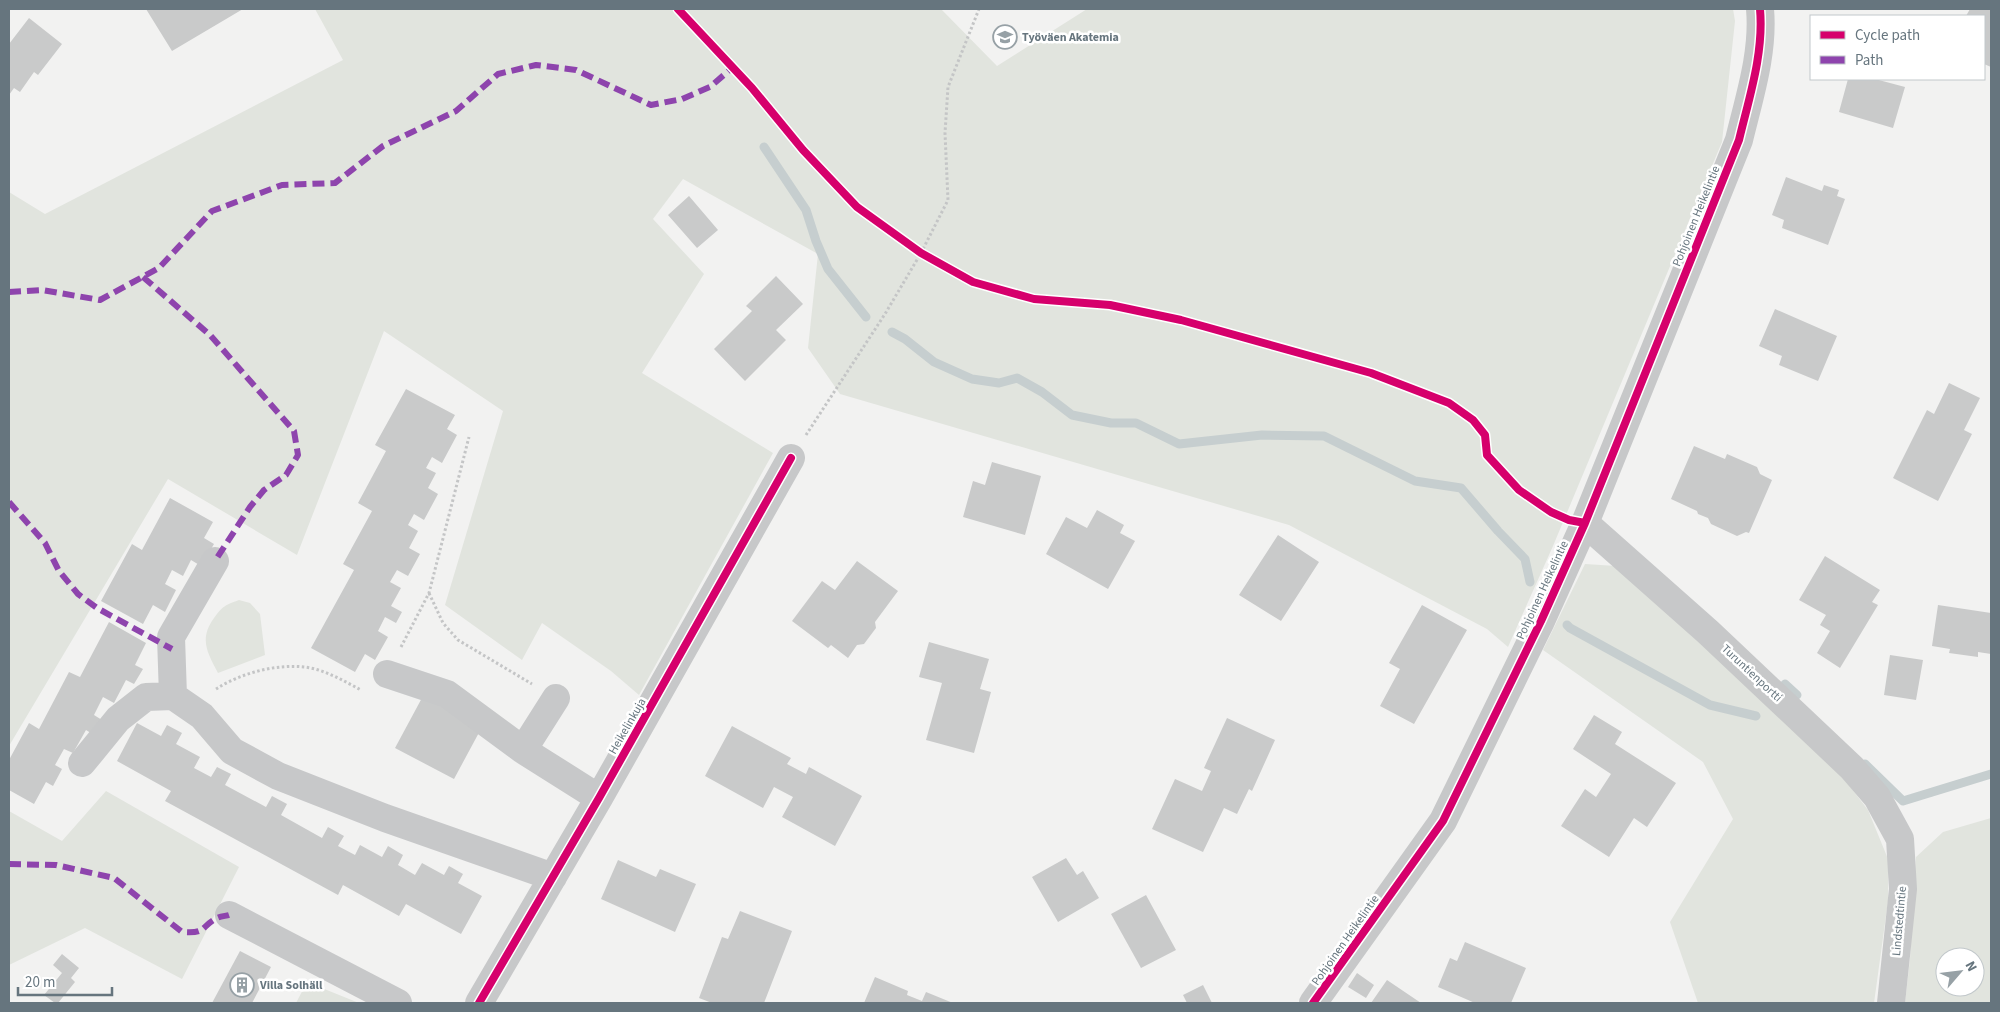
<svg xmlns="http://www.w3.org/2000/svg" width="2000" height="1012" viewBox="0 0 2000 1012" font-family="'Source Sans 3',sans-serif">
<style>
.green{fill:#e1e4de;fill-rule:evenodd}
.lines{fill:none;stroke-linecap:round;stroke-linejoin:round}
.stream{stroke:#c6cecf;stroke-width:9}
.building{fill:#c9caca}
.path{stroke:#c4c5c6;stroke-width:3;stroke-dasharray:2.5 2.5;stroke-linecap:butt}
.minor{stroke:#c7c8c9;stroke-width:28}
.quiet{stroke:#8e44ad;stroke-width:6;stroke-dasharray:12 6;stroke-linecap:butt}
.cycleway-casing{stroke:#fff;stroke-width:11}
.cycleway{stroke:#d6006c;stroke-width:8}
.labels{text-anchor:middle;stroke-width:5;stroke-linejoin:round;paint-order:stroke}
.poi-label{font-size:12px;font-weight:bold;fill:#66757e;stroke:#fff;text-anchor:start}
.street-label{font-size:12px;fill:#66757e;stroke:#fff}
</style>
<rect width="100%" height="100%" fill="#f2f2f1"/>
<path class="green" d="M 315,9 L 941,9 L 997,66 L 1087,9 L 1733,9 L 1735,21 L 1722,142 L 1553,546 L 1508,647 L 1487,629 L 1289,525 L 840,394 L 808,348 L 818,254 L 683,179 L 653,219 L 704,274 L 642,373 L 773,453 L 639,695 L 611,671 L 542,623 L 522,660 L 445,605 L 503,411 L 384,331 L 297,555 L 168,479 L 9,746 L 9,192 L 45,214 L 343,60 Z
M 1585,564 L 1616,566 L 1683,623 L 1835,767 L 1868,810 L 1888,859 L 1888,901 L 1874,1003 L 1698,1003 L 1670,922 L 1733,819 L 1703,762 L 1543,650 Z
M 239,600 L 250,603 L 260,614 L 265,655 L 218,673 C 207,652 199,639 214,618 C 223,606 225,605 239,600 Z
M 106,791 L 239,867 L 182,979 L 85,928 L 9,965 L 9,811 L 62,841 Z
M 1991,818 L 1991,1003 L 1905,1003 L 1910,959 L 1916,857 L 1943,832 ZM 1945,957 L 1975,957 L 1975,987 L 1945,987 Z
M 307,982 L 359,1003 L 296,1003 Z"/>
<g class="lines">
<path class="stream" d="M 764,147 L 806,210 L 816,241 L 828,269 L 866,317
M 892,332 L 905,339 L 934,362 L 972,379 L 999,383 L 1017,378 L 1042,392 L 1072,415 L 1111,423 L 1136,423 L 1179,444 L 1262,435 L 1324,436 L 1415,481 L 1461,488 L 1498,531 L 1525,559 L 1530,582
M 1567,625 L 1570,628 L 1710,705 L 1756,716
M 1785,684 L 1797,695
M 1865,764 L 1903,801 L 1991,774"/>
</g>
<path class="building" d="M 146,9 L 243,9 L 172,51 Z
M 1970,9 L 1991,9 L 1991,67 L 1984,64 L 1984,16 L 1966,16 Z
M 29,18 L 62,44 L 38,75 L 34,72 L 20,92 L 14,88 L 9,95 L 9,44 Z
M 1848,79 L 1875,79 L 1905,87 L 1893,128 L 1839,112 Z
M 1786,177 L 1822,191 L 1824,185 L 1839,190 L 1837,196 L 1845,199 L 1828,245 L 1782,228 L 1784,220 L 1772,215 Z
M 689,196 L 718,230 L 697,248 L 668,215 Z
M 776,276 L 803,304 L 776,330 L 786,340 L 745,381 L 714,349 L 752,311 L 746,306 Z
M 1775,309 L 1837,336 L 1818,381 L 1779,365 L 1782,356 L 1759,346 Z
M 1949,383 L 1980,398 L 1964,430 L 1972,434 L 1938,501 L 1893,478 L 1927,410 L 1934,414 Z
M 406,389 L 455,415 L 447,429 L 457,435 L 442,463 L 432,457 L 426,468 L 436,473 L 428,488 L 438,494 L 424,520 L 414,514 L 408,525 L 418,531 L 409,548 L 420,554 L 408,576 L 397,570 L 390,582 L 401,588 L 391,606 L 402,612 L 396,623 L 385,617 L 378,631 L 388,637 L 375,660 L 365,654 L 355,672 L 311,648 L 354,570 L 343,564 L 372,511 L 358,503 L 386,451 L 375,445 Z
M 1694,446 L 1725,459 L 1727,454 L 1757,467 L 1760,474 L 1772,480 L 1749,533 L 1746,532 L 1737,536 L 1711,524 L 1708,518 L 1698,514 L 1697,511 L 1671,499 Z
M 992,462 L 1041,476 L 1025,535 L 963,517 L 973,481 L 985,485 Z
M 170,498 L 213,522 L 204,538 L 214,544 L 201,566 L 191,560 L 183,576 L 172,570 L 165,584 L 176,590 L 165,612 L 153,605 L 143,624 L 101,601 L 132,544 L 142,550 Z
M 1097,510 L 1124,525 L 1120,533 L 1135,541 L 1108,589 L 1046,554 L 1066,517 L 1087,528 Z
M 1278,535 L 1319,562 L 1281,621 L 1239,595 Z
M 1825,556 L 1880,590 L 1872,602 L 1878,605 L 1840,668 L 1817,653 L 1830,631 L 1820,625 L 1826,615 L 1799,600 Z
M 857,561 L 898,591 L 875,622 L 876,628 L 864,644 L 857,645 L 848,658 L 831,645 L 828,648 L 792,621 L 822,581 L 835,590 Z
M 1422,605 L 1467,630 L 1414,724 L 1380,706 L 1400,669 L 1389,663 Z
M 1938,605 L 1991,613 L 1991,654 L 1978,652 L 1978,657 L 1949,653 L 1950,649 L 1932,646 Z
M 109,622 L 146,643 L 135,665 L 143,669 L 134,684 L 126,680 L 114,703 L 103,697 L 94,715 L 102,720 L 94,735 L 86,730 L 73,753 L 64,749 L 55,765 L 62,769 L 53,786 L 46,782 L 34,804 L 9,790 L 9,760 L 29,723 L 39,729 L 69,672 L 80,677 Z
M 929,642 L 989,659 L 980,689 L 991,692 L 974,753 L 926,740 L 942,683 L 919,677 Z
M 1890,655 L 1923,660 L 1916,700 L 1884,695 Z
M 423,696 L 482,727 L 454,779 L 395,748 Z
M 1594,715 L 1622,732 L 1615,744 L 1676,783 L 1647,827 L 1634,818 L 1609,857 L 1561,826 L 1585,789 L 1596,797 L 1611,774 L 1573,749 Z
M 1227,718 L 1275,740 L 1252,791 L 1249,789 L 1237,814 L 1224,808 L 1203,852 L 1152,829 L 1175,779 L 1202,791 L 1211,771 L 1204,768 Z
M 137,723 L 161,736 L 167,725 L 182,733 L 176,744 L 200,757 L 194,768 L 211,777 L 217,767 L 231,774 L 225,785 L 266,807 L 272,796 L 287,804 L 281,815 L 322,838 L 328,827 L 344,836 L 338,846 L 355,855 L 360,845 L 382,857 L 388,846 L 403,855 L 398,865 L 415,875 L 422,863 L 444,875 L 449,866 L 463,874 L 458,883 L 482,896 L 461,934 L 406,904 L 399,916 L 343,885 L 338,895 L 165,801 L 171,791 L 117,761 Z
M 732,726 L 791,758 L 787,764 L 806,774 L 809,767 L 862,796 L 835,846 L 782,817 L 793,797 L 774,787 L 763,808 L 705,776 Z
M 1066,858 L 1077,875 L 1083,871 L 1099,898 L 1058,922 L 1032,877 Z
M 618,860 L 656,877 L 660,869 L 696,884 L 675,932 L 601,899 Z
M 1146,895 L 1176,950 L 1141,968 L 1111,914 Z
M 740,911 L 792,931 L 764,1003 L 712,1003 L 699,998 L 722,937 L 728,939 Z
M 1465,942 L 1526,968 L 1511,1003 L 1475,1003 L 1438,987 L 1450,958 L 1457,961 Z
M 240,951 L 271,967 L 252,1003 L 212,1003 Z
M 62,954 L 79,968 L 71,978 L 75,982 L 58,1003 L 55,1003 L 44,995 L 62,973 L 53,965 Z
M 1357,973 L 1374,985 L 1366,998 L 1348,987 Z
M 875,977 L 908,991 L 907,995 L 922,1001 L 926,992 L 953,1003 L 864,1003 Z
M 1387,980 L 1421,1003 L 1371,1003 Z
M 1203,985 L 1212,1003 L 1187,1003 L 1183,995 Z"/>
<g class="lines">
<path class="path" d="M 806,435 L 885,314 L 921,253 L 948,200 L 945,133 L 948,87 L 979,9
M 429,593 L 443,623 L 458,640 L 532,684
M 401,647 L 429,593 L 469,437
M 216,689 C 241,673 275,664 304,667 C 324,669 344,681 361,690"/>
<path class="minor" d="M 1585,523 L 1708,632 L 1852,768 L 1877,797 L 1900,839 L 1903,889 L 1891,1003
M 387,674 L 447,694 L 523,750
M 173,696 L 171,637 L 215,561
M 556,698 L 523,750 L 599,798
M 82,763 L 118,719 L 146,697 L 173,696 L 202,716 L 232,751 L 278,776 L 385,818 L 553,877
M 229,915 L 398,1003
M 479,1003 L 599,798 L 791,458
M 1313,1003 L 1443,821 L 1541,621 L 1585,523 L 1739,140 C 1749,98 1764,53 1760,9"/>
<path class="quiet" d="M 143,277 L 210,335 L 294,431 L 298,455 L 286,475 L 264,490 L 250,507 L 215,561
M 9,292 L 42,290 L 100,300 L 159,268 L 212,211 L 282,185 L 335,183 L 383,146 L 456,111 L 498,74 L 536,65 L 576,70 L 651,105 L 682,99 L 710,87 L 733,67
M 9,502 L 45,543 L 59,571 L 78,594 L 97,608 L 172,649
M 9,864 L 56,865 L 114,878 L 182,932 C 207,934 200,927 217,918 C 221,916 226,916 229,915"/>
<g class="cycleway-casing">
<path id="cycleway" d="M 678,9 L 752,88 L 803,150 L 857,207 L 921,253 L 973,282 L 1034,299 L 1110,305 L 1181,320 L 1371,373 L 1449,403 L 1473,420 L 1485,435 L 1487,455 L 1519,490 L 1551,512 L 1569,520 L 1585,523
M 479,1003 L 599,798 L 791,458
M 1313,1003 L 1443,821 L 1541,621 L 1585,523 L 1739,140 C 1749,98 1764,53 1760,9"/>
</g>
<use href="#cycleway" class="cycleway"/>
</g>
<defs>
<g id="university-ring" transform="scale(1.25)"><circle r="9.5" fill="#fff" stroke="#97a1a6" stroke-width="1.5"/><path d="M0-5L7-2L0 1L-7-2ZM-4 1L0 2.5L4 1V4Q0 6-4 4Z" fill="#97a1a6"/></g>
<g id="building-ring" transform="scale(1.25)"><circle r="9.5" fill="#fff" stroke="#97a1a6" stroke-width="1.5"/><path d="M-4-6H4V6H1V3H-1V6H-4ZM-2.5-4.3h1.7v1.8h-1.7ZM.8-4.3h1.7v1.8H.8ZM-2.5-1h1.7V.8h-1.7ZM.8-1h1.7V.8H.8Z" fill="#97a1a6"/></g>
</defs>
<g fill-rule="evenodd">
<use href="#university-ring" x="1005" y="37"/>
<use href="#building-ring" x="242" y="985"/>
</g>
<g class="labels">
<g class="poi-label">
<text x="1022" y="41">Työväen Akatemia</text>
<text x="260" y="989">Villa Solhäll</text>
</g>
<g class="street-label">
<text transform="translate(1696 216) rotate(-68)" y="4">Pohjoinen Heikelintie</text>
<text transform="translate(1542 590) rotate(-65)" y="4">Pohjoinen Heikelintie</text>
<text transform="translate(1752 673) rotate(43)" y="4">Turuntienportti</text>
<text transform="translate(627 726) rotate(-60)" y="4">Heikelinkuja</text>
<text transform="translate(1899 921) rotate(-85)" y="4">Lindstedtintie</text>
<text transform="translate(1345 940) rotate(-55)" y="4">Pohjoinen Heikelintie</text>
</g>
</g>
<rect width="2000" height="1012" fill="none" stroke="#66757e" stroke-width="20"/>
<rect x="1810" y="15" width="175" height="65" fill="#ffffff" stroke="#c2c8cb"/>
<rect x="1820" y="31" width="25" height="8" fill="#d6006c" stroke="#c2c8cb"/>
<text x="1855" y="40" font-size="15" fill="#66757e">Cycle path</text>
<rect x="1820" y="56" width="25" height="8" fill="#8e44ad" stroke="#c2c8cb"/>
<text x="1855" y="65" font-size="15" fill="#66757e">Path</text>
<g transform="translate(1960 972) rotate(62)"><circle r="24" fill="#ffffff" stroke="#c2c8cb"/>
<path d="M0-4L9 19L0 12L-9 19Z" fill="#97a1a6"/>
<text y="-8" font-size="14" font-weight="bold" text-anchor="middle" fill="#66757e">N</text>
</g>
<path d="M18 987v8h94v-8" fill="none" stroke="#66757e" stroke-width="2.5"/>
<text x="25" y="987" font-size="15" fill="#66757e" stroke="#ffffff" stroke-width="4" paint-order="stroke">20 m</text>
</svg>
